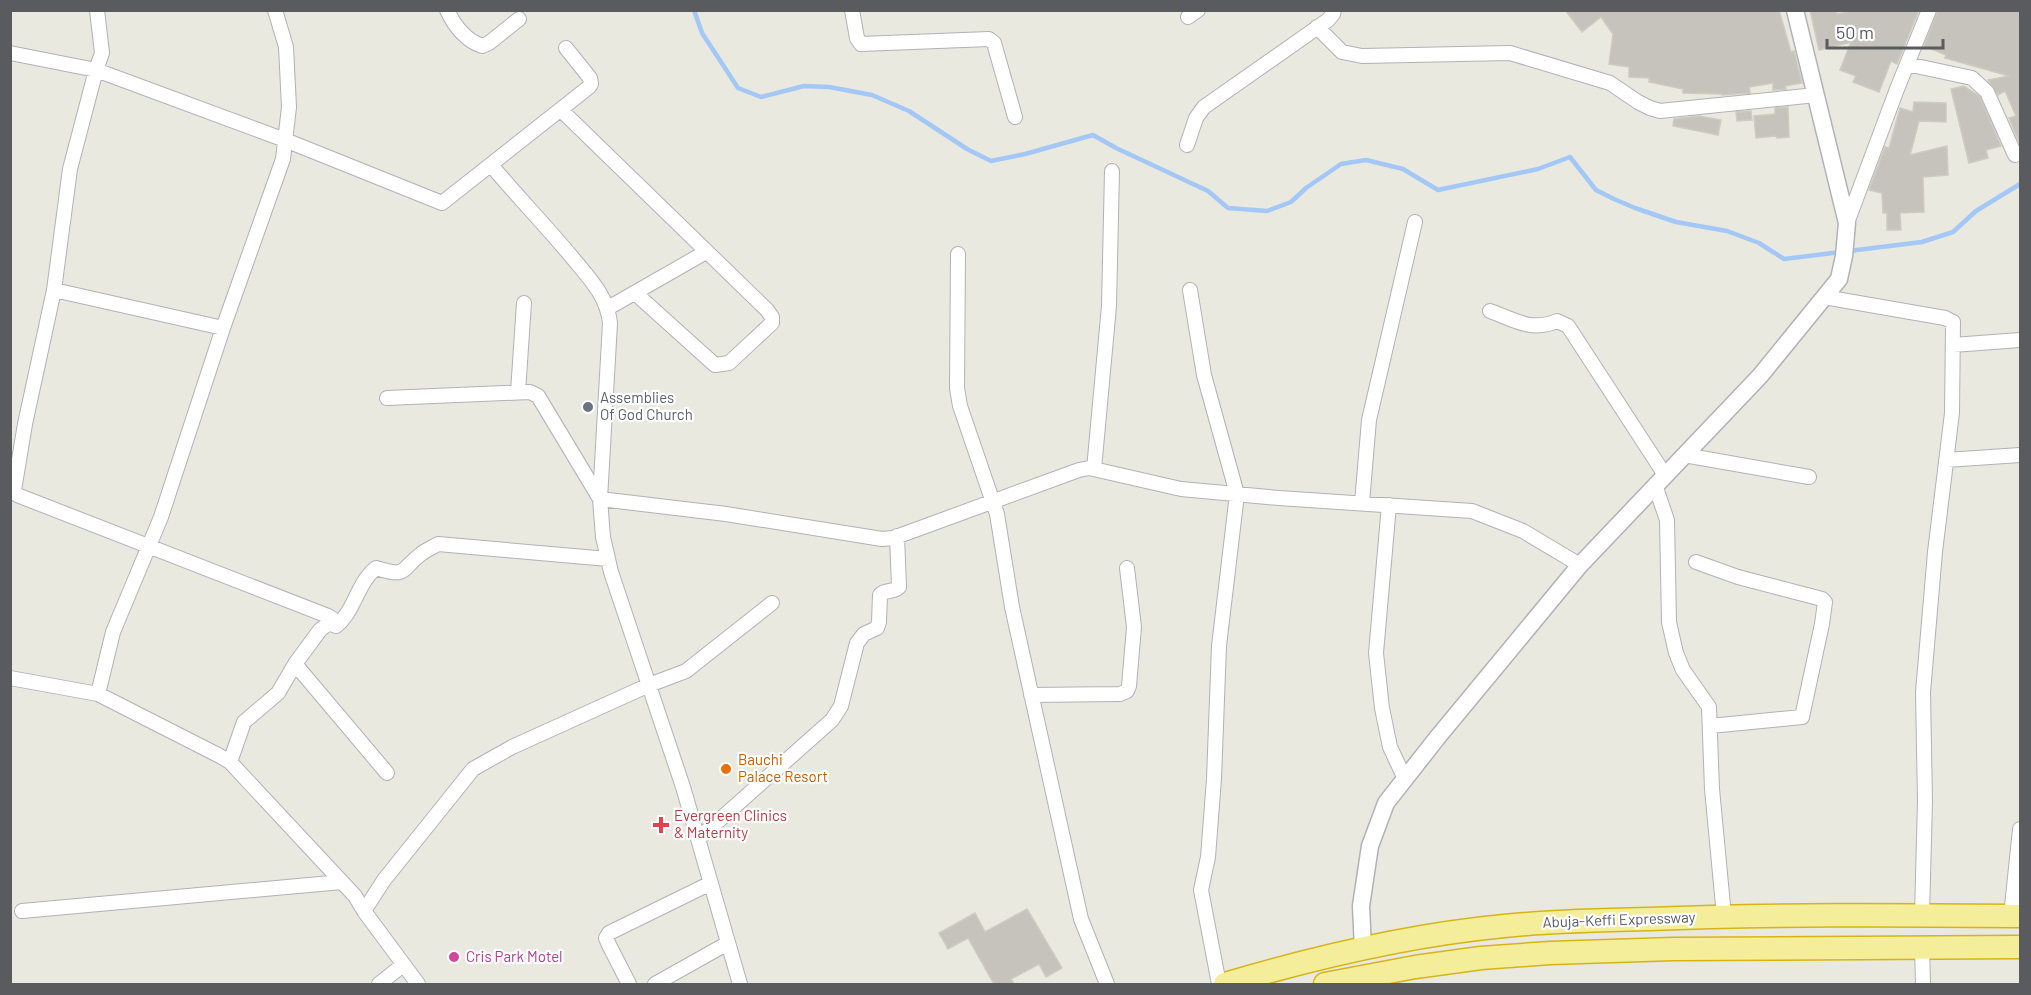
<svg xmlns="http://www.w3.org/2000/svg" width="2031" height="995" viewBox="0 0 2031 995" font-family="Barlow,sans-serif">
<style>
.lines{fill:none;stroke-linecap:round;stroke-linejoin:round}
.stream{stroke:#a3c7f7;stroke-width:4.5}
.building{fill:#c6c3bc;stroke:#cecbbf;stroke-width:1.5}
.minor-casing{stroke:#b0b2b7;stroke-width:16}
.tertiary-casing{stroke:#b0b2b7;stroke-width:19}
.trunk-casing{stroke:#d6b414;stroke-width:25}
.minor{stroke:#fff;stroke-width:14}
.tertiary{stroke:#fff;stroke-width:16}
.trunk{stroke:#f4ee9b;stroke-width:22}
.worship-dot{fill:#6b7280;stroke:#fff;stroke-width:2}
.food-dot{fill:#e8710a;stroke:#fff;stroke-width:2}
.health-dot{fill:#e0444e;stroke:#fff;stroke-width:2}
.hotel-dot{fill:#d1479c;stroke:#fff;stroke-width:2}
.labels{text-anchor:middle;stroke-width:4.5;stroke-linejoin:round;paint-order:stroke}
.worship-label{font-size:15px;fill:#5b616d;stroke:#fff;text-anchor:start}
.food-label{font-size:15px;fill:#c56008;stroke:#fff;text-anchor:start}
.health-label{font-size:15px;fill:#be3a42;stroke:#fff;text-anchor:start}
.street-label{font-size:15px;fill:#595b5f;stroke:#fff}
.hotel-label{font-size:15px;fill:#b23c85;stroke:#fff;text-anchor:start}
</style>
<rect width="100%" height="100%" fill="#eae9e0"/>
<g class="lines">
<path class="stream" d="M 694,10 L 702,33 L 738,88 L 761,97 L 804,86 L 829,87 L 872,95 L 909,111 L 967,149 L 991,161 L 1025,154 L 1093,135 L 1116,148 L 1208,191 L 1228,208 L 1267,211 L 1291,202 L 1306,188 L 1341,164 L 1366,160 L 1403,169 L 1438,190 L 1538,169 L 1570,157 L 1596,190 L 1614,199 L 1635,208 L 1676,222 L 1727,231 L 1759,243 L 1784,259 L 1922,242 L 1953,232 L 1976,211 L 2020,184"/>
</g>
<path class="building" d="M 1565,10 L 1779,10 L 1791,52 L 1794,51 L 1802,83 L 1785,86 L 1786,89 L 1773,90 L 1773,83 L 1749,87 L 1750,93 L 1722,95 L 1722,94 L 1683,93 L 1683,89 L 1649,82 L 1649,78 L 1629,77 L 1629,67 L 1609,64 L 1613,34 L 1601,17 L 1582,32 Z
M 1810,10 L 1836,10 L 1837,14 L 1851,11 L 1919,10 L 1897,64 L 1891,61 L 1879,92 L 1853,82 L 1856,76 L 1840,70 L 1851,42 L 1819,50 Z
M 1938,10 L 2020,10 L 2020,141 L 2019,142 L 2009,118 L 2016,116 L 2005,91 L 1998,95 L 1988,80 L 2009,76 L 1945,58 L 1946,55 L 1924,46 Z
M 1964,86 L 1980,97 L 2001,146 L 1986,150 L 1988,158 L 1969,163 L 1951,89 Z
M 1914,102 L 1946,103 L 1946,122 L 1919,121 L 1910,155 L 1947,146 L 1948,175 L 1923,177 L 1924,212 L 1900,213 L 1901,230 L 1887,230 L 1887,213 L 1883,213 L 1882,193 L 1869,190 L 1885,147 L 1889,148 L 1900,108 L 1913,112 Z
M 1788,107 L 1789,137 L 1777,138 L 1776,136 L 1756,138 L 1754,116 L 1775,114 L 1775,108 Z
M 1751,111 L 1752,120 L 1737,121 L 1736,112 Z
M 1699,116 L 1721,120 L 1718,135 L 1673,126 L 1674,119 Z
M 1027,909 L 1062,968 L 1046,977 L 1039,964 L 1011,979 L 1014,984 L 994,984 L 968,938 L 948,949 L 939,933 L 975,913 L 985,932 Z"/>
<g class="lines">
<g class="minor-casing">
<path id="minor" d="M 97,10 L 102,53 L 96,70 L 70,169 L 54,290 L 25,424 L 14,490 L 17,495 L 328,616 L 339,623
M 447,10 C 454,25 465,40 482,46 L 489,43 L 519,19
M 852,10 L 857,38 L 861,44 L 989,39 L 994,43 L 1015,117
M 1188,17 L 1198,10
M 1317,27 L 1342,52 L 1362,56 L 1510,53 L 1610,83 L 1638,102 L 1650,108 L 1660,111 L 1816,95
M 10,53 L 96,70 L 285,140 L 442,203 L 589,87 L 591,84 L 590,78 L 566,48
M 1907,64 L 1972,78 L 1987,92 L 2015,155
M 561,110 L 767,310 L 772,317 L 772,323 L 729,363 L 715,365 L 635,293
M 1187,145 L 1196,118 L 1204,107 L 1328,20 L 1333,14 L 1334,10
M 491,165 C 517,196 545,225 571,256 C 588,277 607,295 610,323 L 600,499 L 603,537 L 611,572 L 683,787 L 740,984
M 1847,223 L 1897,89 L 1929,10
M 958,254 L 957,388 L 960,406 L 997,514 L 1012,607 L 1081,919 L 1107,984
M 54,290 L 223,328
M 1190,290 L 1204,375 L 1237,494 L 1219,646 L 1214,779 L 1208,857 L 1201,890 L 1219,984
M 1824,297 L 1945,318 L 1953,322 L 1952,413 L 1935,552 L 1923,692 L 1925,801 L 1922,915
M 608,308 L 706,252
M 1490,311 C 1515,320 1531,332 1557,321 L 1568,326 L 1665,475
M 1953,345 L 2020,340
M 518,392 L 524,303
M 387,398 L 530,392 L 538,396 L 600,499 L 726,514 L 882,539 L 893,538 L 1079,470 L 1089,468 L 1181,489 L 1279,498 L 1472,511 L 1523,531 L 1580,565
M 1684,455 L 1809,477
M 1946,460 L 2020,455
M 1094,469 L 1109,306 L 1112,171
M 1655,485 L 1667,520 L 1669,622 L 1676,653 L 1683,670 L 1709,707 L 1712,789 L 1724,916
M 1362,503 L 1369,420 L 1415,222
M 1389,505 L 1376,653 L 1382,708 L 1390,747 L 1405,779
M 1696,562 L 1738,577 L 1822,599 L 1825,602 L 1822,624 L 1802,717 L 1710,726
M 295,664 L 387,773
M 10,678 L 98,694 L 218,755 L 230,762 L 355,896 L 364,911 L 418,984
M 98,694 L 113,632 L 161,517 L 223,328 L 283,159 L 289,107 L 286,47 L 275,10
M 1031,695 L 1120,694 L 1127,691 L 1129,686 L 1134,627 L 1127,568
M 230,762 L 244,722 L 278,693 L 295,664 L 320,630 L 329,623 L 336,626 C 355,611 357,583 376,568 C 408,578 400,570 421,554 C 426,550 433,547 438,544 L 608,559
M 698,839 L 832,720 L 841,706 L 857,643 L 864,634 L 877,628 L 879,622 L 880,595 C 885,589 893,593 899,587 L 897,536
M 22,911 L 342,882
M 364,911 L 384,880 L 473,769 L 512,747 L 649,685 L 686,671 L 772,603
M 2011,916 L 2020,829
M 1922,947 L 1923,984
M 379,984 L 403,965
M 629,984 L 609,945 L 606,938 L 609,933 L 711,883
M 655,984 L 728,943"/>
</g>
<g class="tertiary-casing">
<path id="tertiary" d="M 1363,949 L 1361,906 L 1370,846 L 1386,803 L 1437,738 L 1580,565 L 1760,376 L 1839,279 L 1844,256 L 1847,223 L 1795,10"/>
</g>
<g class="trunk-casing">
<path id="trunk" d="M 1225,984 C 1316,957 1409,935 1504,926 C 1552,921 1601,920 1649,919 C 1773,914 1897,915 2020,916
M 1325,984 L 1415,967 L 1481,958 L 1550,953 L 1673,949 L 2020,947"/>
</g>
<use href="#minor" class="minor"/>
<use href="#tertiary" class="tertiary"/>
<use href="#trunk" class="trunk"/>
</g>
<circle class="worship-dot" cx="588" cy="407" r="6"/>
<circle class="food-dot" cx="726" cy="769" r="6"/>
<path class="health-dot" d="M658 816h6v6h6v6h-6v6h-6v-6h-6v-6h6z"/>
<circle class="hotel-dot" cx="454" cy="957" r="6"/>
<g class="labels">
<g class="worship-label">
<text x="600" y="403">Assemblies<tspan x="600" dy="17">Of God Church</tspan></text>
</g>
<g class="food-label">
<text x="738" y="765">Bauchi<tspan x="738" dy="17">Palace Resort</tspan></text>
</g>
<g class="health-label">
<text x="674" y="821">Evergreen Clinics<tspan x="674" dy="17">&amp; Maternity</tspan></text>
</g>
<g class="street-label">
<text transform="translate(1619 920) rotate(-2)" y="5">Abuja-Keffi Expressway</text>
</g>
<g class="hotel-label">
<text x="466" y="962">Cris Park Motel</text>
</g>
</g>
<rect width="2031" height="995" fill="none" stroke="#595b5f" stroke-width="24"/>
<path d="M1827 39v9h116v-9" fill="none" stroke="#595b5f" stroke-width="3"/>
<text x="1836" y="39" font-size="18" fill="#595b5f" stroke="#ffffff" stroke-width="4.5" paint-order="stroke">50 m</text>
</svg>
